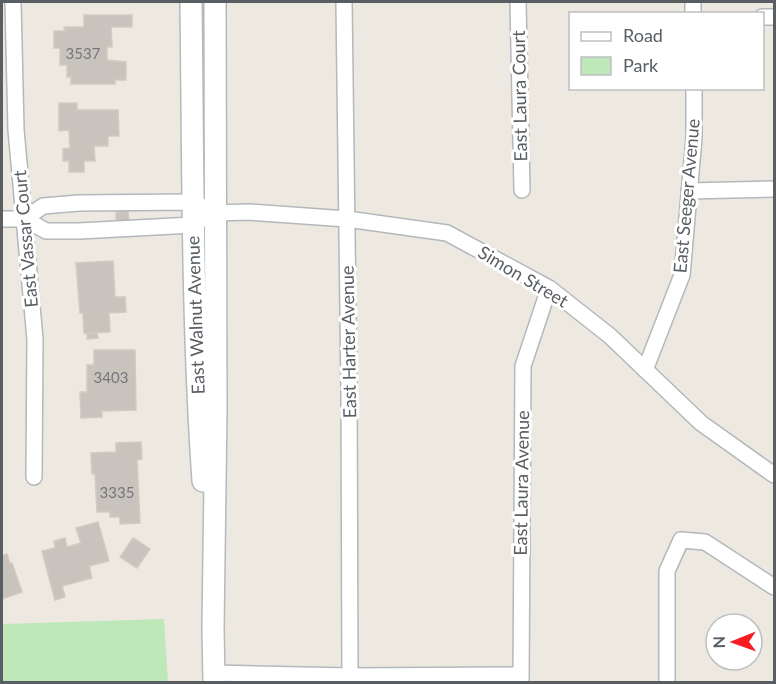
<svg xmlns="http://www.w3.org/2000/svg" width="776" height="684" viewBox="0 0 776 684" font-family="Lato,sans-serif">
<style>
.green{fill:#bee8ba}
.building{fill:#c8c3bd;stroke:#d3cabe;stroke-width:1.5}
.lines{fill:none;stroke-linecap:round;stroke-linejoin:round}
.minor-casing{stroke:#b3b8bc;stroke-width:18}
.secondary-casing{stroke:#b4b9be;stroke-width:24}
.minor{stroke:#fff;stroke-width:15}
.secondary{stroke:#fff;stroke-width:21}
.labels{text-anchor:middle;stroke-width:6;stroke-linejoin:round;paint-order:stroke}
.number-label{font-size:15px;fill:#75777a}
.street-label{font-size:18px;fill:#595e63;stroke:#fff}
</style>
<rect width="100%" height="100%" fill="#eee9e0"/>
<path class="green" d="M 164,619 L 168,682 L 2,682 L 2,624 Z"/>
<path class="building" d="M 84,15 L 132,15 L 132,27 L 111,27 L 112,47 L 107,47 L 107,60 L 126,62 L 126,80 L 115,80 L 115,84 L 71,84 L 71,77 L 67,77 L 67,65 L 60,65 L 60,48 L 54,48 L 54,31 L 65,31 L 64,27 L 84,27 Z
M 59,103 L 77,103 L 77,110 L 118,110 L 119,136 L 108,136 L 108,146 L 94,146 L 95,161 L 84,161 L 84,172 L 69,172 L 69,161 L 63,161 L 63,149 L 70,148 L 69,130 L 59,131 Z
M 128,211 L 129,223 L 116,224 L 116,212 Z
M 113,261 L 115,297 L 125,297 L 126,312 L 109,313 L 110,332 L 84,333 L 83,313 L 80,313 L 76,263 Z
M 87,333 L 97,333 L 98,338 L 87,339 Z
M 94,350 L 135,350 L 136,410 L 102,411 L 102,417 L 81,418 L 80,392 L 87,392 L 87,365 L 94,365 Z
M 141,442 L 142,459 L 137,460 L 140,523 L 120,524 L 120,517 L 110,517 L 110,512 L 97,512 L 95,474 L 92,474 L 91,453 L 116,452 L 116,443 Z
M 98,522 L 109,561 L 89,566 L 92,578 L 62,586 L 65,597 L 55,600 L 42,551 L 55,548 L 54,541 L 65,538 L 67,547 L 81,543 L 76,528 Z
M 133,538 L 150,549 L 137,568 L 120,557 Z
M 7,554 L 10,564 L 12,563 L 22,592 L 2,599 L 2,556 Z"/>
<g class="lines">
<g class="minor-casing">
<path id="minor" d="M 13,2 L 16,130 L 35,339 L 34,477
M 344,2 L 349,389 L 350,682
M 518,2 L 522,190
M 693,2 L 693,14
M 762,17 L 774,17
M 689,191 L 774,189
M 2,219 L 25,219 L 46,231 L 79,231 L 193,225 L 201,220
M 25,219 L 43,206 L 79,203 L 193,202 L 215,213 L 249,212 L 347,219 L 447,233 L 549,288 L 610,336 L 701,423 L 774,475
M 645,370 L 682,275 L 694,138 L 694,88
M 214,673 L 350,676 L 521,675
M 521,682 L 523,366 L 549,288
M 667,682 L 667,571 L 681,540 L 705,542 L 774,587"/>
</g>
<g class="secondary-casing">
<path id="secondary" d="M 191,2 C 193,161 192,322 203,481
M 214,682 L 213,629 L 216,409 L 215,2"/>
</g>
<use href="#minor" class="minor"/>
<use href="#secondary" class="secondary"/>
</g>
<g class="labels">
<g class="number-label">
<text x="83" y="59">3537</text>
<text x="111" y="383">3403</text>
<text x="117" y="498">3335</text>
</g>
<g class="street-label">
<text transform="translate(520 96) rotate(-91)" y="6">East Laura Court</text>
<text transform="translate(687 196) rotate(-85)" y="6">East Seeger Avenue</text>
<text transform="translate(26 239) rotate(-95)" y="6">East Vassar Court</text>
<text transform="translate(523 277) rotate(31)" y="6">Simon Street</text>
<text transform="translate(196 315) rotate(-92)" y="6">East Walnut Avenue</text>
<text transform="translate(349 342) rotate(-91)" y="6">East Harter Avenue</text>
<text transform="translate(522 483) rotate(-89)" y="6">East Laura Avenue</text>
</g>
</g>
<rect width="776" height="684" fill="none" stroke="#595e63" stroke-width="6"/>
<rect x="569" y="12" width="195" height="78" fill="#ffffff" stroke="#bdbfc1" stroke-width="1.5"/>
<rect x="581" y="32" width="30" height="9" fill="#ffffff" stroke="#bdbfc1" stroke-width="1.5"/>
<text x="623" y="42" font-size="18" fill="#595e63">Road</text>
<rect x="581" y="57" width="30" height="18" fill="#bee8ba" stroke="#bdbfc1" stroke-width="1.5"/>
<text x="623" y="72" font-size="18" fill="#595e63">Park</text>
<g transform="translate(734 642) rotate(269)"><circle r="28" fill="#ffffff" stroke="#bdbfc1" stroke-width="1.5"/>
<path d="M0-4.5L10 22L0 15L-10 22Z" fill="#f81b20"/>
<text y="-9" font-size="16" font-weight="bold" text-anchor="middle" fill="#595e63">N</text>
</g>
</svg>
